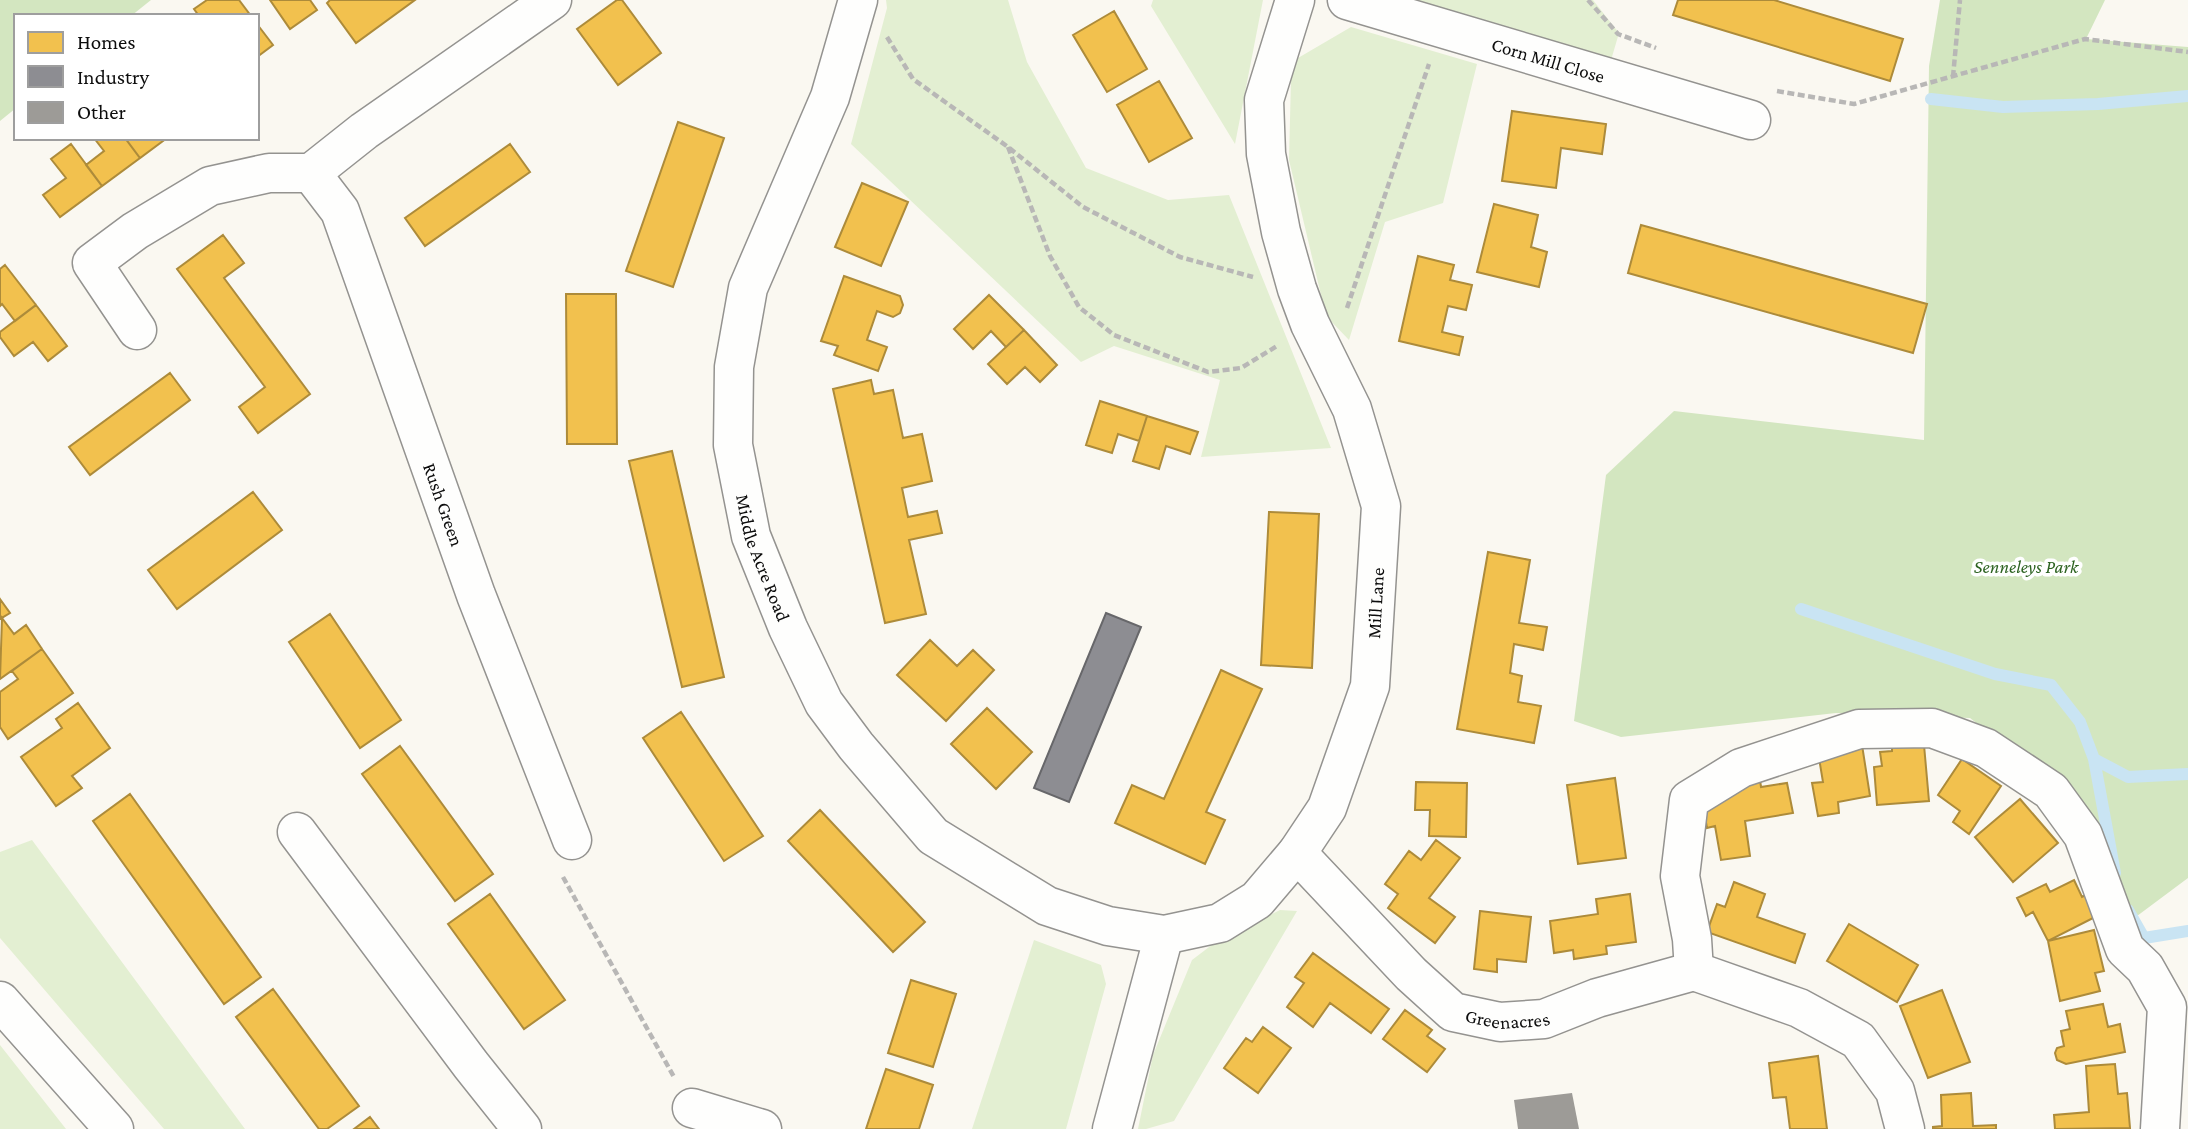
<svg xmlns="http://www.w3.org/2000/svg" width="2188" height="1129" viewBox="0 0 2188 1129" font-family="'Crimson Pro',serif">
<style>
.green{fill:#e3efd2}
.forest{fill:#d3e6c0}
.homes{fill:#f2c14e;stroke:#ad8b3a;stroke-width:2}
.industry{fill:#8d8d92;stroke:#67676a;stroke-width:2}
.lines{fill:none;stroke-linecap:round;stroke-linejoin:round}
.stream{stroke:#c9e4f3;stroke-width:12}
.building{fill:#9d9b97}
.minor-casing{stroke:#949390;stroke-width:41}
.path{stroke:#b8b7b6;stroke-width:4.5;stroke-dasharray:7 3.5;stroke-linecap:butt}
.minor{stroke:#fefefd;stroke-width:38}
.labels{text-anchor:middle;stroke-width:7;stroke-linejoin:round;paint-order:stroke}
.street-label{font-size:19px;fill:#0d0d0d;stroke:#fff}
.park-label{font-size:19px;font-style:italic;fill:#2c6220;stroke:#fff}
</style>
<rect width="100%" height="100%" fill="#faf8f1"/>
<path class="green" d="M 886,0 L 1008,0 L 1027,62 L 1086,168 L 1168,200 L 1229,195 L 1331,448 L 1201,457 L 1220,380 L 1114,346 L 1081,362 L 851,144 L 887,8 Z
M 1153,0 L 1263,0 L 1235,144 L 1151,6 Z
M 1397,0 L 1593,0 L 1619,33 L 1609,67 Z
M 1351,27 L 1477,64 L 1443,203 L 1385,222 L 1349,340 L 1326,316 L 1289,160 L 1291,79 L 1298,58 Z
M 32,840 L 245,1129 L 164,1129 L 0,938 L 0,852 Z
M 1280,910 L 1297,911 L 1174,1121 L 1146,1129 L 1138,1129 L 1153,1055 L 1192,960 L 1217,941 Z
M 1034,940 L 1101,965 L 1106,984 L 1066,1129 L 972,1129 Z
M 0,1045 L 66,1129 L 0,1129 Z"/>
<path class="forest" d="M 0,0 L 151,0 L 131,16 L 16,16 L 16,108 L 0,121 Z
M 1940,0 L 2105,0 L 2086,39 L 2188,47 L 2188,878 L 2133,919 L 2068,794 L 1970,718 L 1836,713 L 1621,737 L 1574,721 L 1606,475 L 1674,411 L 1924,440 L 1929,66 Z"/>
<path class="homes" d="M 207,0 L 239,0 L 251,16 L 199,16 L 194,9 Z
M 270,0 L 310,0 L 317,10 L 290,29 Z
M 330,0 L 415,0 L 356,43 L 327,3 Z
M 617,0 L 622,0 L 661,53 L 618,85 L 577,29 Z
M 1678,0 L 1774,0 L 1903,39 L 1890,81 L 1673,15 Z
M 1114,11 L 1147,69 L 1107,92 L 1073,35 Z
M 257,24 L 273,45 L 257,57 Z
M 1159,81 L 1192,138 L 1149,162 L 1117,105 Z
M 1512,111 L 1606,124 L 1602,154 L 1561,148 L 1556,188 L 1502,181 Z
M 678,122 L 724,138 L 673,287 L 626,271 Z
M 94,138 L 125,138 L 140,158 L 102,186 L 86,165 L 104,151 Z
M 125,138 L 167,138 L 140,158 Z
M 71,144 L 102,186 L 60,217 L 43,195 L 66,178 L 51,159 Z
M 510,144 L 530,172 L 425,246 L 405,218 Z
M 862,183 L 908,202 L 881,266 L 835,247 Z
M 1494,204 L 1538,215 L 1531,247 L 1547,252 L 1539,287 L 1477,272 Z
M 1641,225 L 1927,304 L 1913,353 L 1628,273 Z
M 223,235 L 244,263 L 224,278 L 310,394 L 258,433 L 239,407 L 265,387 L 177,269 Z
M 1418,256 L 1454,265 L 1450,280 L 1472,285 L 1466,310 L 1448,306 L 1442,332 L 1463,337 L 1459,355 L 1399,341 Z
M 5,265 L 36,305 L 15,321 L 2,304 L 0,306 L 0,269 Z
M 844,276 L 900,296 L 903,305 L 900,313 L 893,317 L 877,311 L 867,340 L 887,347 L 878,371 L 834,355 L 838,346 L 821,341 Z
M 566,294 L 616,294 L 617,444 L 567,444 Z
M 989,295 L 1024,330 L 1006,347 L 991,331 L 973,349 L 954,329 Z
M 36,305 L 67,346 L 48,361 L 33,342 L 14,356 L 0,337 L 0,332 Z
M 1024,330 L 1057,365 L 1040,382 L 1025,367 L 1007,384 L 988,364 Z
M 170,373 L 190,400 L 90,475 L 69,447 Z
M 871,380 L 874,394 L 893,390 L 903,438 L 922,434 L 932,481 L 902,488 L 908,517 L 937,511 L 942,533 L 909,540 L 926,614 L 885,623 L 833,389 Z
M 1100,401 L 1147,416 L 1139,441 L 1118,434 L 1112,453 L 1086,445 Z
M 1147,416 L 1198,432 L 1190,454 L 1166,446 L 1159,469 L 1133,461 Z
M 672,451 L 724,677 L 682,687 L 629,461 Z
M 253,492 L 282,530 L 177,609 L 148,570 Z
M 1269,512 L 1319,514 L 1312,668 L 1261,665 Z
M 1488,552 L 1530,560 L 1519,623 L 1547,627 L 1543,650 L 1514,644 L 1510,673 L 1522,676 L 1518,702 L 1541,706 L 1534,743 L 1457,729 Z
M 0,599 L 10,613 L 0,619 Z
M 330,614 L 401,720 L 360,748 L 289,642 Z
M 2,618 L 14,634 L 26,625 L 42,649 L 0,679 Z
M 930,640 L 957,666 L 973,650 L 994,670 L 946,721 L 897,675 Z
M 42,649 L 73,693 L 8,739 L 0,727 L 0,692 L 18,679 L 12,671 Z
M 1221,670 L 1262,689 L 1206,812 L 1225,820 L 1205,864 L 1115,823 L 1132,785 L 1164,799 Z
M 78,703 L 110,748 L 72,776 L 82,788 L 56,806 L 21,757 L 62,728 L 56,719 Z
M 987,708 L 1032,752 L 996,789 L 951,744 Z
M 681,712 L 763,836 L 724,861 L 643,738 Z
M 1862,745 L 1870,796 L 1838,802 L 1839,813 L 1818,816 L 1812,783 L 1823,782 L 1818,752 Z
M 1924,745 L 1929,801 L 1877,805 L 1874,767 L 1882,766 L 1880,752 L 1892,751 L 1892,748 Z
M 400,746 L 493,874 L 455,901 L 362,774 Z
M 1962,759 L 2001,786 L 1969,834 L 1953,822 L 1960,811 L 1938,795 Z
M 1615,778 L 1626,858 L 1578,864 L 1567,785 Z
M 1760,780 L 1761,787 L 1787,783 L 1793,813 L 1745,821 L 1750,856 L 1721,860 L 1715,826 L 1707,828 L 1702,800 Z
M 1416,782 L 1467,783 L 1466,837 L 1429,836 L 1430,810 L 1415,810 Z
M 130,794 L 261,977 L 224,1004 L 93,821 Z
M 2020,799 L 2058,843 L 2013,882 L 1975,837 Z
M 820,810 L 925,922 L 893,952 L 788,841 Z
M 1436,840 L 1460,858 L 1429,898 L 1455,917 L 1435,943 L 1388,908 L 1398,894 L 1385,884 L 1409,851 L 1421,860 Z
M 2074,880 L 2082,897 L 2088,894 L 2099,915 L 2048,941 L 2033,912 L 2026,916 L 2017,898 L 2046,884 L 2050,892 Z
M 1734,882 L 1765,894 L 1757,917 L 1805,934 L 1795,963 L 1707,932 L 1717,904 L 1725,907 Z
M 490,894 L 565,1000 L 524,1029 L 448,924 Z
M 1630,894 L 1636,942 L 1606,946 L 1607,954 L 1574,959 L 1573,950 L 1554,953 L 1550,921 L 1598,914 L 1596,899 Z
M 1480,911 L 1531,917 L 1526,962 L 1497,959 L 1497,972 L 1474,969 Z
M 1849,924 L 1918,965 L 1897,1002 L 1827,961 Z
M 2094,930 L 2104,971 L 2095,973 L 2100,991 L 2060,1001 L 2048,941 Z
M 1313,953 L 1389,1009 L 1371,1033 L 1330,1003 L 1313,1027 L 1287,1007 L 1304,983 L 1295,977 Z
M 911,980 L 956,994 L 933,1067 L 888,1053 Z
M 273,989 L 359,1106 L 327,1129 L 319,1129 L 236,1017 Z
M 1942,990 L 1970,1062 L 1928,1078 L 1900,1006 Z
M 2103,1004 L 2108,1027 L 2120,1024 L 2125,1052 L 2066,1064 L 2057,1060 L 2055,1053 L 2057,1048 L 2064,1046 L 2061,1031 L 2070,1029 L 2066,1011 Z
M 1405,1010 L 1432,1030 L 1427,1036 L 1445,1049 L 1427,1072 L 1383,1039 Z
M 1263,1027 L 1291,1048 L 1258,1093 L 1224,1068 L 1246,1038 L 1252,1042 Z
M 1818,1056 L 1827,1129 L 1790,1129 L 1786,1097 L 1773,1098 L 1769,1063 Z
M 2115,1064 L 2118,1094 L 2127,1093 L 2130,1128 L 2055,1129 L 2054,1115 L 2089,1112 L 2086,1066 Z
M 886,1069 L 933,1085 L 919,1129 L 866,1129 Z
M 1971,1093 L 1973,1126 L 1996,1125 L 1996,1129 L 1933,1129 L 1933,1127 L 1942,1126 L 1941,1095 Z
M 370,1117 L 379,1129 L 354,1129 Z"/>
<path class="industry" d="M 1106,613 L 1141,627 L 1069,802 L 1034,788 Z"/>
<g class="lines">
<path class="stream" d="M 1931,99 L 2003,107 L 2098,104 L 2188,96
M 1801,609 L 1995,674 L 2051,685 L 2080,722 L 2094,759 L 2128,777 L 2188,774
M 2094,759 L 2115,873
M 2128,910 L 2144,938 L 2188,931"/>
</g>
<path class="building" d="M 1572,1093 L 1579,1129 L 1518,1129 L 1514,1100 Z"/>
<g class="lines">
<g class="minor-casing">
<g id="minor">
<path id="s1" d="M 858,0 L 830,97 L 748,288 L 734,367 L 733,445 L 751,536 L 788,628 L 824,703 L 856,746 L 933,836 L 1047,906 L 1108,926 L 1164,935 L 1220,923 L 1257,900 L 1297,853 L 1327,808 L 1370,686 L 1381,506 L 1352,409 L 1310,324 L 1297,289 L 1281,232 L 1266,154 L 1264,100 L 1295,0"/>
<path id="s2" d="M 1347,0 L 1751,120"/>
<path id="s3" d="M 311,173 L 340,211 L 476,595 L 572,840"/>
<path d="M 137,330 L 92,263 L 135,231 L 210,186 L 269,173 L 311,173 L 364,131 L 552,0"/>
<path d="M 297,832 L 471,1065 L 522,1129"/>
<path id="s4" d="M 1297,853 L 1411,974 L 1453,1012 L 1500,1022 L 1544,1019 L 1597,998 L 1694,971 L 1692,939 L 1680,876 L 1689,800 L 1741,768 L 1859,729 L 1932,728 L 1986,748 L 2051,791 L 2083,835 L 2125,949 L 2145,968 L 2167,1007 L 2160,1129"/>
<path d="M 1694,971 L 1799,1008 L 1858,1040 L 1895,1091 L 1905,1129"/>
<path d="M 0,1001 L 114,1129"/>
<path d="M 692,1108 L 762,1129"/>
<path d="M 1112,1129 L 1164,935"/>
</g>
</g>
<path class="path" d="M 1588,0 L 1618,34 L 1656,48
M 887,37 L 913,79 L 1008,147 L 1083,207 L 1180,257 L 1253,277
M 1953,77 L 1960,0
M 1777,91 L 1854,104 L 2085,39 L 2188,52
M 1008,147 L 1050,256 L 1079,307 L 1114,335 L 1208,372 L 1241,368 L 1277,346
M 1347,308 L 1429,64
M 563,877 L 674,1077"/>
<use href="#minor" class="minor"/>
</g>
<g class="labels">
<g class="street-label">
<text dy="7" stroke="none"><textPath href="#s2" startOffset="210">Corn Mill Close</textPath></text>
<text dy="7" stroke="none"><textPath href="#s3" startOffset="359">Rush Green</textPath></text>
<text dy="7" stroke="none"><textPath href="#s1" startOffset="584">Middle Acre Road</textPath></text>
<text dy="7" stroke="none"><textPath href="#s1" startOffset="1598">Mill Lane</textPath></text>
<text dy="7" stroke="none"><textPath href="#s4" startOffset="278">Greenacres</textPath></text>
</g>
<g class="park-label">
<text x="2026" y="573">Senneleys Park</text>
</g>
</g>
<rect x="14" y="14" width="245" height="126" fill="#ffffff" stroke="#9e9e9e" stroke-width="2"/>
<rect x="28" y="32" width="35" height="21" fill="#f2c14e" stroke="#9e9e9e" stroke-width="2"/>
<text x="77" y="49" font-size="21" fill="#0d0d0d">Homes</text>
<rect x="28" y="66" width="35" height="21" fill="#8d8d92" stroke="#9e9e9e" stroke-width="2"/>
<text x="77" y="84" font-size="21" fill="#0d0d0d">Industry</text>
<rect x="28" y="102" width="35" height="21" fill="#9d9b97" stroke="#9e9e9e" stroke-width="2"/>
<text x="77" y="119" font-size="21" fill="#0d0d0d">Other</text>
</svg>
